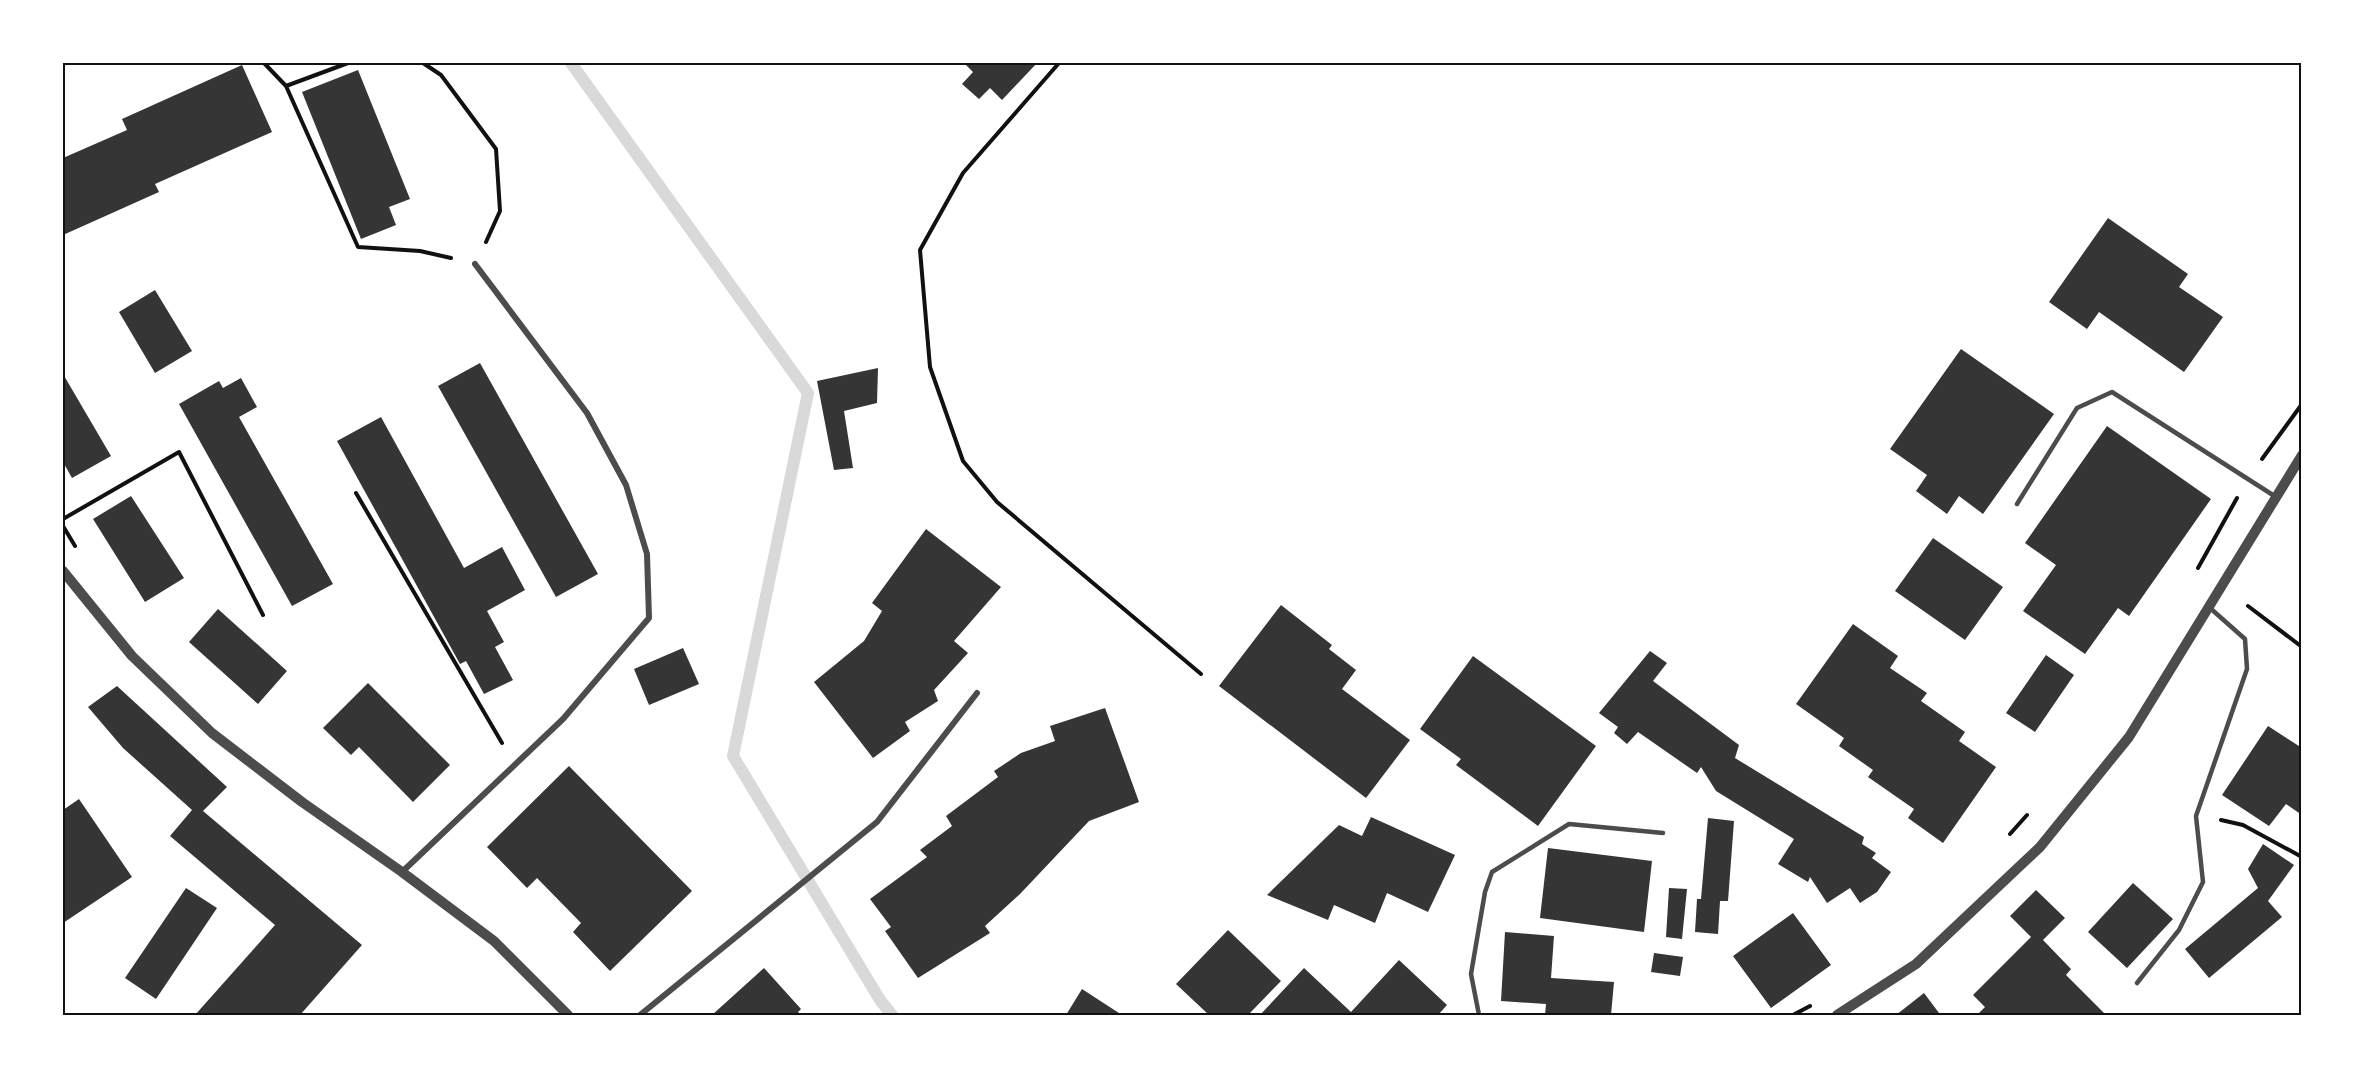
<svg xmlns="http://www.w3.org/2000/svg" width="2365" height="1078" viewBox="0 0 2365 1078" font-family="Poppins,sans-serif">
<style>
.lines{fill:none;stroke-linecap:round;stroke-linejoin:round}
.stream{stroke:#d9d9d9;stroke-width:12}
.building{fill:#353535}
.path{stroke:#111;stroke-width:4}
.service{stroke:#4c4c4c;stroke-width:4.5}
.minor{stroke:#4c4c4c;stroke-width:6}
.tertiary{stroke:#4c4c4c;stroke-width:10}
.neatline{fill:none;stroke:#111;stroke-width:2}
</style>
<rect width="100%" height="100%" fill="#fff"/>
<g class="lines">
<path class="stream" d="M 571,63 L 808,393 L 733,756 L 880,1000 L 892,1015"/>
</g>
<path class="building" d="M 964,63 L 1037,63 L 1002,100 L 990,88 L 979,99 L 962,84 L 973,72 Z
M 242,65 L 272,132 L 155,184 L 159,192 L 63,235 L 63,158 L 127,130 L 122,119 Z
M 358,70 L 410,199 L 389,207 L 396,225 L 361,239 L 302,92 Z
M 2108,218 L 2188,274 L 2179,287 L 2223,317 L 2184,372 L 2099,312 L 2087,329 L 2049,302 Z
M 155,290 L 192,351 L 155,373 L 119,312 Z
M 1961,349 L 2054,414 L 1983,514 L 1959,496 L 1947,514 L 1916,491 L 1927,475 L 1890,449 Z
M 480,363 L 598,574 L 556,597 L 438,386 Z
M 878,368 L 877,403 L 844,411 L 853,468 L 834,470 L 817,381 Z
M 63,374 L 111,456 L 72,478 L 63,462 Z
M 241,378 L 257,407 L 239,417 L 333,584 L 292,606 L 179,404 L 219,381 L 223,388 Z
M 381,417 L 464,568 L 502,547 L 525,590 L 487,611 L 504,642 L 495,647 L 513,680 L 484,694 L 466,661 L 460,664 L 337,441 Z
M 2107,426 L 2211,499 L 2129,616 L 2118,608 L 2085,654 L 2023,611 L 2056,565 L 2025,543 Z
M 131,496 L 184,578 L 145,602 L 93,519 Z
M 926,529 L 1001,587 L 954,641 L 968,653 L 934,690 L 938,701 L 905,722 L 910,731 L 873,758 L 814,682 L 864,641 L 882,611 L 872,603 Z
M 1933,538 L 2003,587 L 1965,640 L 1895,591 Z
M 1281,605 L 1332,645 L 1329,649 L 1356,670 L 1342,689 L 1410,740 L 1366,798 L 1219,686 Z
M 218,609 L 287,671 L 258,704 L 189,642 Z
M 1853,624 L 1898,656 L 1890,668 L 1927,693 L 1921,701 L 1965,732 L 1959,741 L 1996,767 L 1943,843 L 1908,818 L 1914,809 L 1868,777 L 1873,770 L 1839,746 L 1844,738 L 1796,704 Z
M 683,648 L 699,684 L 649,705 L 634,669 Z
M 1650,651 L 1667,663 L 1653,681 L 1739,745 L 1735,758 L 1864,837 L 1862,844 L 1876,853 L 1872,858 L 1891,872 L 1877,892 L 1860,903 L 1850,888 L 1827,903 L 1810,877 L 1808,882 L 1778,864 L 1794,839 L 1716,791 L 1701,767 L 1697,773 L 1638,732 L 1627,744 L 1614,733 L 1618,727 L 1599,713 Z
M 2046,655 L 2074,675 L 2035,732 L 2006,713 Z
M 1473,656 L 1596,746 L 1538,826 L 1456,765 L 1461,759 L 1420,729 Z
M 368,683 L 450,765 L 413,802 L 359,747 L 351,755 L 323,728 Z
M 117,686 L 227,787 L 203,811 L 362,945 L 300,1015 L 195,1015 L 275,925 L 170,836 L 192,810 L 123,748 L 88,707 Z
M 1105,708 L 1139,802 L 1089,821 L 1020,894 L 985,926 L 990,933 L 918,978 L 885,931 L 891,927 L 870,899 L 927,857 L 920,850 L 952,826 L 946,816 L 998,777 L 994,771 L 1021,753 L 1055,741 L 1050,726 Z
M 2268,726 L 2302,748 L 2302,815 L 2286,804 L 2269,826 L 2222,795 Z
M 569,766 L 692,891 L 610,971 L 573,932 L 581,923 L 537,878 L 527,888 L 487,847 Z
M 79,799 L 132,877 L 63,923 L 63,810 Z
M 1371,817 L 1455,855 L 1428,912 L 1387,893 L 1375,923 L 1334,905 L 1328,920 L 1267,895 L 1339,825 L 1362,836 Z
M 1708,818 L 1734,821 L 1728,901 L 1720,901 L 1718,934 L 1695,932 L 1697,899 L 1701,899 Z
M 2263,844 L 2294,865 L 2268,901 L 2282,917 L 2209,978 L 2185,949 L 2258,888 L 2248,869 Z
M 1548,848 L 1652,861 L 1644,932 L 1540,918 Z
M 2133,883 L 2173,919 L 2127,968 L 2088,932 Z
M 186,888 L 217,908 L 156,999 L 125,978 Z
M 1669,888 L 1687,889 L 1682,939 L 1666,937 Z
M 2036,890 L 2065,918 L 2043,940 L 2071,969 L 2066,975 L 2106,1015 L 1977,1015 L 1985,1007 L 1973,995 L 2031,937 L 2010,916 Z
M 1793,913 L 1831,965 L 1771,1008 L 1733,956 Z
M 1228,930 L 1281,981 L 1248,1015 L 1209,1015 L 1176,984 Z
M 1505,932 L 1554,936 L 1551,978 L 1614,982 L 1611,1015 L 1545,1015 L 1546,1004 L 1501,1001 Z
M 1654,953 L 1683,957 L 1680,976 L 1651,972 Z
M 1399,960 L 1447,1005 L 1438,1015 L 1260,1015 L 1304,968 L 1351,1012 Z
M 764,968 L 801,1009 L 798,1012 L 801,1015 L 712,1015 Z
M 1082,989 L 1122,1015 L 1066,1015 Z
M 1924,993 L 1939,1013 L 1937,1015 L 1896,1015 Z"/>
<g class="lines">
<path class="path" d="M 264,63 L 286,86 L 358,247 L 420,251 L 451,258
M 423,63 L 441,75 L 496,149 L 500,211 L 486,242
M 1059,63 L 963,173 L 920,250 L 930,367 L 963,461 L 997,502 L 1201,674
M 286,86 L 348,63
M 2262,459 L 2302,404
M 356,493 L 502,743
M 63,519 L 179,452 L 263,615
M 63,526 L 75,546
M 2198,568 L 2237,498
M 2248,606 L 2302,647
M 2221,820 L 2243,825 L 2302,857
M 2010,834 L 2027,815
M 1793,1015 L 1810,1006"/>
<path class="service" d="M 2017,504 L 2077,408 L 2112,392 L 2276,497
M 2137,983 L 2179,930 L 2203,882 L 2196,816 L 2247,669 L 2245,639 L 2210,608
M 1479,1015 L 1471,974 L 1485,892 L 1492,872 L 1569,824 L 1663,833"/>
<path class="minor" d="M 402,872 L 563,719 L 649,618 L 647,554 L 626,485 L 587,413 L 475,264
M 640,1015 L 877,822 L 977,693"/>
<path class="tertiary" d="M 63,571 L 132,656 L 212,733 L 302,802 L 402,872 L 494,941 L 568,1015
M 1837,1015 L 1916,964 L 2040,847 L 2129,737 L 2302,455"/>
</g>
<rect width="2365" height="1078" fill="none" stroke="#ffffff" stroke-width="129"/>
<rect x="64" y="64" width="2236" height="950" class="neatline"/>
</svg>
